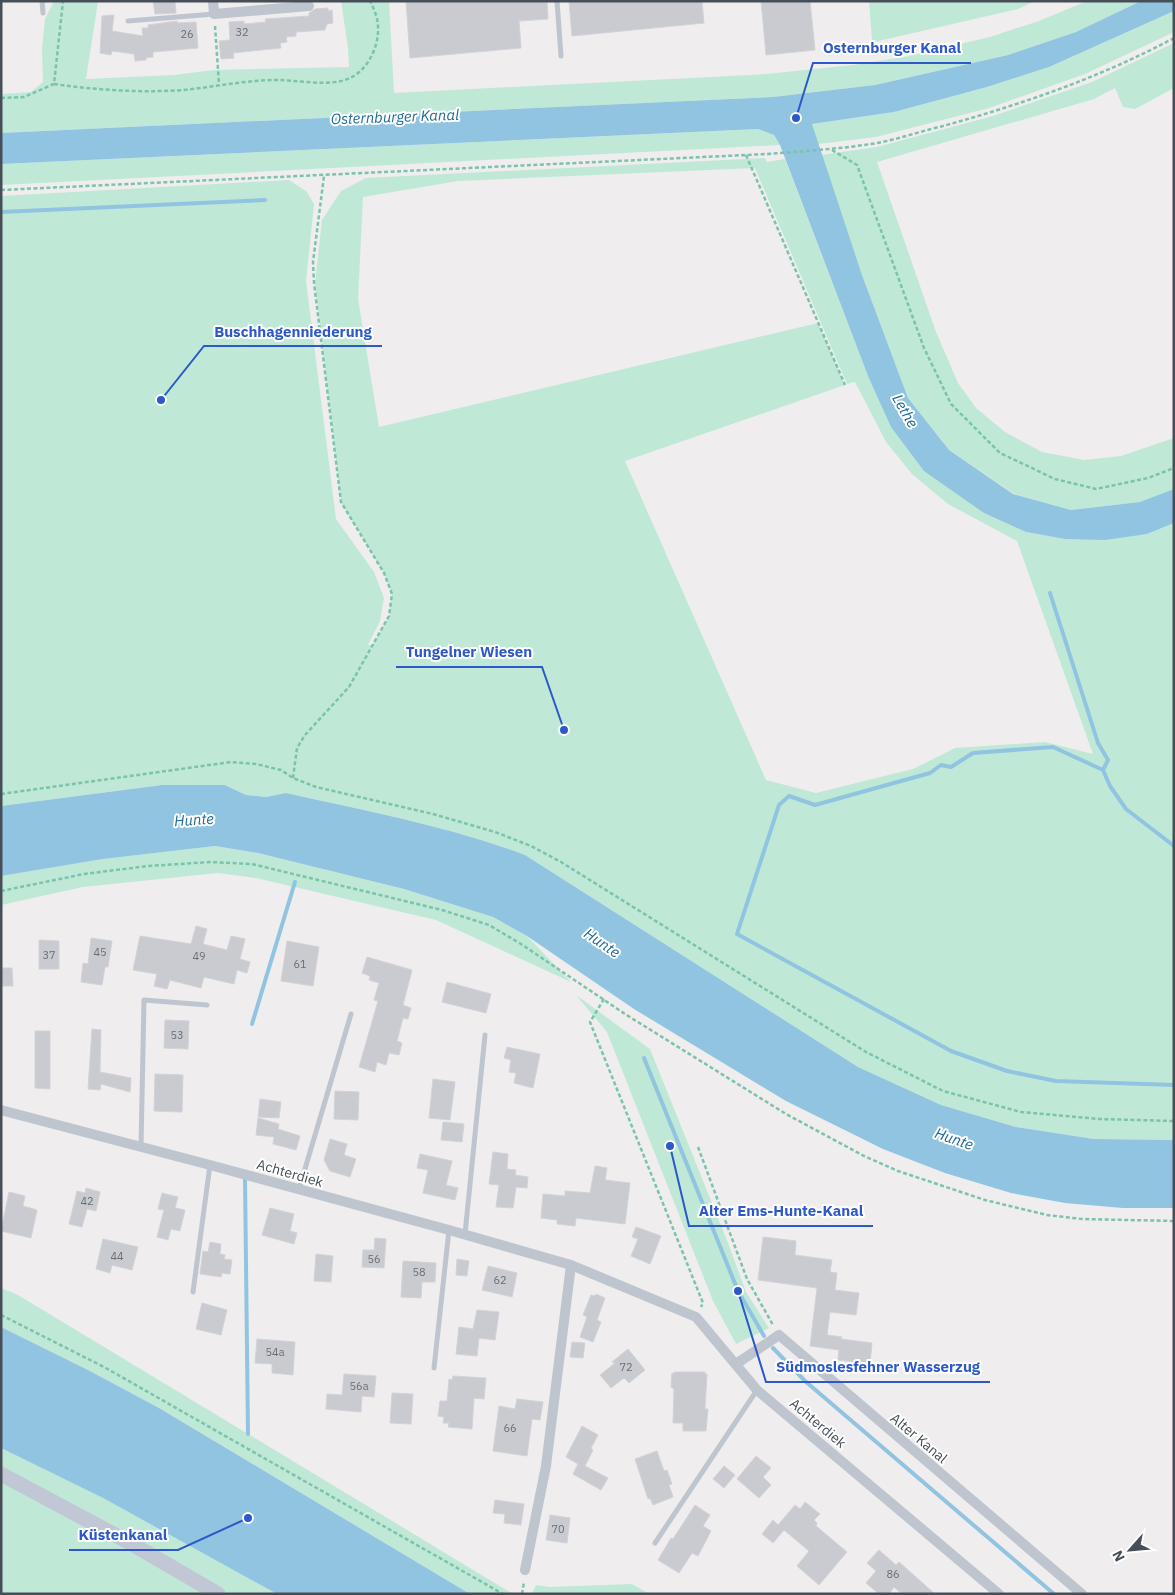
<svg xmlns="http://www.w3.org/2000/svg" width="1175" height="1595" viewBox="0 0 1175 1595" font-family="'IBM Plex Sans',sans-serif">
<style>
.green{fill:#bfe9d6;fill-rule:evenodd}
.water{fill:#91c4e1}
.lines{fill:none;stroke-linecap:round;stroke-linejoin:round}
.stream{stroke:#91c4e1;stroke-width:4}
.building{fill:#cacbd1;stroke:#d2d2d8}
.path{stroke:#7bc3ab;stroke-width:2.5;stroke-dasharray:4 2.5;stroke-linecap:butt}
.lane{stroke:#bfc5ce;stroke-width:5}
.street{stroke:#bfc5ce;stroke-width:10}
.secondary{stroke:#c1c7d4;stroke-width:15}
.labels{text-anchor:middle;stroke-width:4;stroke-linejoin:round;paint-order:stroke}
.number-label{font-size:11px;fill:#686d76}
.street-label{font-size:14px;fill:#474e58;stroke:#fff}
.water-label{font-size:15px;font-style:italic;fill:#1b6a97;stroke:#fff}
.leader{fill:none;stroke:#2c58ca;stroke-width:2}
.callout-dot{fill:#2c58ca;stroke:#fff;stroke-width:2}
.callout-label{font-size:15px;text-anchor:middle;font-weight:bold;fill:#2c58ca;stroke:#fff;stroke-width:4;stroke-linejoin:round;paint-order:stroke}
</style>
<rect width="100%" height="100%" fill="#efeded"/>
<path class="green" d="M 54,1 L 98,1 L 86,79 L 174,75 L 214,70 L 349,67 L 348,48 L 341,1 L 389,1 L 394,93 L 767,74 L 853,65 L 904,57 L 990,37 L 1039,21 L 1087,1 L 1141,1 L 1076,32 L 1008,55 L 875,85 L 773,97 L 1,133 L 1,94 L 31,92 L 43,82 L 42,49 L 45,19 Z
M 869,1 L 1035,1 L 1018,9 L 874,42 L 872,40 Z
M 1174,11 L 1174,32 L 1085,74 L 989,108 L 876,137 L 818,144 L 812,124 L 894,112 L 987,87 L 1049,67 Z
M 1174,43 L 1174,88 L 1135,109 L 1123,107 L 1115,88 L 1094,99 L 877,162 L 936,332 L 958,383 L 976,408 L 1005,432 L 1042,452 L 1084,460 L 1121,456 L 1174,438 L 1174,489 L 1141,502 L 1071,510 L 1014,494 L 949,450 L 908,398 L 862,275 L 821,155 L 877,147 L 993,116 L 1092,82 Z
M 758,129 L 774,135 L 780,145 L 1,185 L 1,164 Z
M 765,158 L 767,162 L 785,159 L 868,376 L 984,513 L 1026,532 L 1065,539 L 1147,534 L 1174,523 L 1174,1140 L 1094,1139 L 1016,1127 L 941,1105 L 858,1067 L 525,855 C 448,826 366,811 286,793 L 266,797 L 246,795 L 225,785 L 162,785 L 1,806 L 1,196 L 289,180 L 306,191 L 314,204 L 306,281 L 336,519 L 374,572 L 384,598 L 380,621 L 368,645 L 372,646 L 389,616 L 392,594 L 384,573 L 341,502 L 315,283 L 322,220 L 341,191 L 366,178 ZM 755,168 L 847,384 L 855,382 L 886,442 L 912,474 L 948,504 L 1017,541 L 1093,754 L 1045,742 L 955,748 L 913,769 L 816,793 L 766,780 L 625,461 L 845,385 L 818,323 L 379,427 L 358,299 L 363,197 L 458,181 Z
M 215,846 L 258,853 L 404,889 L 493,917 L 527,936 L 571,982 L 436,920 L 256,878 L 218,873 L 83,887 L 1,905 L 1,876 L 103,859 Z
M 576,995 L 650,1049 L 728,1243 L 746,1292 L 769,1328 L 736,1344 L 713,1301 L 607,1032 Z
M 1,1288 L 18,1295 L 513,1594 L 470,1594 L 159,1408 L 90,1371 L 1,1327 Z
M 1,1448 L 103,1498 L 277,1594 L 1,1594 Z
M 632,1584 L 649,1594 L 532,1594 L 536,1585 L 549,1587 Z"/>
<path class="water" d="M 1141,1 L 1174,1 L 1174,11 L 1049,67 L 987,87 L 894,112 L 812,124 L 862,275 L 908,398 L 949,450 L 1013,494 L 1071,510 L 1140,502 L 1174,489 L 1174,523 L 1147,534 L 1105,540 L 1065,539 L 1026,532 L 984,513 L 924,471 L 891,427 L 868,376 L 780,145 L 774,135 L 758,129 L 1,164 L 1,133 L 773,97 L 875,85 L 1008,55 L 1076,32 Z
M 162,785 L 225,785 L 246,795 L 266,797 L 286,793 C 366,811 448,826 525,855 L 858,1067 L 941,1105 L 1016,1127 L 1094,1139 L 1174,1140 L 1174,1208 L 1123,1208 L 1065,1203 L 1011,1193 L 945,1173 L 883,1149 L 786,1101 L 634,1009 L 527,936 L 493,917 L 404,889 L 258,853 L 215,846 L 103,859 L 1,876 L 1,806 Z
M 1,1327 L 90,1371 L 159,1408 L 470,1594 L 277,1594 L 103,1498 L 1,1448 Z"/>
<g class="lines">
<path class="stream" d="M 1,212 L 265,200
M 1050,593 L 1098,743 L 1108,760 L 1103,770 L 1110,786 L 1126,809 L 1174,846
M 1103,770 L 1053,747 L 973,753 L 951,767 L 941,765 L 930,773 L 815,805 L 789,796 L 779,805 L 737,934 L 951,1051 L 1007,1071 L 1056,1081 L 1174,1085
M 252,1024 L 295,882
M 644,1058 L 738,1291 L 764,1336
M 245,1179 L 248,1434
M 773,1348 L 805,1381 L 1054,1594"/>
</g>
<path class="building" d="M 153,1 L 175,1 L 176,13 L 155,14 Z
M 406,1 L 547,1 L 548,19 L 519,21 L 521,48 L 410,58 Z
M 569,1 L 702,1 L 704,23 L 572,36 Z
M 761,1 L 810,1 L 815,50 L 766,55 Z
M 328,8 L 328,11 L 332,10 L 333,23 L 327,24 L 325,30 L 296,32 L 296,36 L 286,37 L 287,42 L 280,43 L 281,48 L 233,53 L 234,58 L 221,59 L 219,41 L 230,40 L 229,22 L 244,21 L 244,24 L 266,22 L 265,19 L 309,16 L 309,13 L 315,9 Z
M 114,15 L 112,31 L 143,36 L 142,28 L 148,28 L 148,25 L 177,21 L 177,23 L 196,22 L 198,48 L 153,52 L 153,57 L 146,58 L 146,60 L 135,61 L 134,54 L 112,51 L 111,55 L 100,53 L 102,16 Z
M 196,926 L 207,929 L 203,944 L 227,950 L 231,936 L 245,939 L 240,959 L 250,962 L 247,973 L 237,970 L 234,984 L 204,977 L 201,988 L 170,980 L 167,989 L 154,986 L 157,974 L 133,970 L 140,936 L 191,944 Z
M 91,938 L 112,941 L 108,967 L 105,967 L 102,985 L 81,982 L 83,963 L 88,964 Z
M 39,940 L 59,941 L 59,969 L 39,969 Z
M 287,941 L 319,947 L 313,986 L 281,981 Z
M 367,957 L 412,970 L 403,1005 L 411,1008 L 408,1019 L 403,1018 L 397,1041 L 402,1043 L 399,1055 L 389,1053 L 386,1065 L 377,1062 L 375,1072 L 359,1067 L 378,1001 L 374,1000 L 379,983 L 369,980 L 370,976 L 362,973 Z
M 1,968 L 12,968 L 13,986 L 1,986 Z
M 447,982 L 491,994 L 486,1013 L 442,1002 Z
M 165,1020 L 189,1021 L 188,1049 L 164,1048 Z
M 92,1029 L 101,1030 L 100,1072 L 131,1078 L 130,1092 L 101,1084 L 100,1090 L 88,1089 Z
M 35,1031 L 50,1031 L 50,1089 L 35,1088 Z
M 507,1047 L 540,1054 L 533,1088 L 514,1083 L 516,1073 L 509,1072 L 511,1060 L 504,1058 Z
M 155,1074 L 183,1075 L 182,1112 L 154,1111 Z
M 433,1079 L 455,1082 L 450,1120 L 429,1118 Z
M 335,1091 L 359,1092 L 358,1120 L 334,1119 Z
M 260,1099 L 281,1102 L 279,1118 L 258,1117 Z
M 258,1118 L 279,1124 L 278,1129 L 300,1136 L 296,1150 L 273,1144 L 274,1137 L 256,1135 Z
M 443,1122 L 464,1124 L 462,1142 L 441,1140 Z
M 330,1139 L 347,1144 L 344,1155 L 356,1159 L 350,1177 L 330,1171 L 324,1160 Z
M 493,1152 L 508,1154 L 507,1169 L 516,1170 L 515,1175 L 528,1177 L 527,1188 L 516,1187 L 513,1208 L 496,1207 L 499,1185 L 489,1184 Z
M 420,1154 L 452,1161 L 446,1185 L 458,1188 L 455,1200 L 423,1193 L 428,1170 L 417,1168 Z
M 595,1166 L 607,1168 L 605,1180 L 630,1183 L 625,1224 L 576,1218 L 575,1226 L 557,1224 L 557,1220 L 541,1218 L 543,1194 L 565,1196 L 565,1191 L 590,1193 Z
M 86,1188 L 100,1192 L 96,1211 L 87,1209 L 82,1227 L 69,1224 L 77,1191 L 85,1193 Z
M 9,1192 L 25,1196 L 23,1206 L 37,1210 L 31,1238 L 1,1231 Z
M 162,1193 L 178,1197 L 175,1208 L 185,1210 L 180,1231 L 171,1229 L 168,1240 L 157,1237 L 164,1210 L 158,1209 Z
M 270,1208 L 294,1214 L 290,1231 L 297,1233 L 294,1244 L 262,1235 Z
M 636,1227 L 661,1236 L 650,1264 L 631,1256 L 638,1239 L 632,1237 Z
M 763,1237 L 796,1241 L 795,1255 L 832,1260 L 830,1272 L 837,1273 L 835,1290 L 859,1293 L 856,1315 L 830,1312 L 827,1335 L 842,1337 L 841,1339 L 872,1343 L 870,1364 L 838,1360 L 839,1350 L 810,1346 L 817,1288 L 758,1280 Z
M 375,1238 L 386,1239 L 384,1268 L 362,1267 L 363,1250 L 374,1250 Z
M 103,1239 L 138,1247 L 132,1270 L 112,1265 L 110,1273 L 96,1269 Z
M 210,1242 L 221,1244 L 220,1254 L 225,1255 L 224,1259 L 232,1260 L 230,1274 L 222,1273 L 221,1277 L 200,1274 L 203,1251 L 208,1252 Z
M 316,1254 L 333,1256 L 331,1282 L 314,1281 Z
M 457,1259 L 469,1261 L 467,1276 L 456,1275 Z
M 403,1261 L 436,1263 L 435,1282 L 422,1282 L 421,1298 L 401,1297 Z
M 488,1266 L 517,1273 L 512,1297 L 482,1290 Z
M 596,1294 L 605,1298 L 597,1320 L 601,1322 L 593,1342 L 580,1337 L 587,1317 L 583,1315 L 591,1295 L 595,1296 Z
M 202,1303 L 227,1310 L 221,1335 L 196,1329 Z
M 477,1310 L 499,1312 L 495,1340 L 479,1338 L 477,1356 L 456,1354 L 459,1327 L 473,1329 Z
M 257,1339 L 295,1342 L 293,1375 L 272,1373 L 272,1364 L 255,1363 Z
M 572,1342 L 585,1343 L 583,1358 L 570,1357 Z
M 628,1349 L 645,1370 L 629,1383 L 624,1378 L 611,1388 L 600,1375 L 615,1363 L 612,1362 Z
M 674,1372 L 705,1372 L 705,1374 L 707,1374 L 705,1409 L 708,1409 L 706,1431 L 683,1431 L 683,1423 L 673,1423 L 674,1389 L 671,1387 L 672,1373 L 674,1374 Z
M 344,1374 L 376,1376 L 374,1397 L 362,1396 L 361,1412 L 326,1409 L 327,1394 L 342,1395 Z
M 453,1376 L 486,1378 L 484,1399 L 474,1398 L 472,1429 L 448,1427 L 449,1423 L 443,1423 L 444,1417 L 438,1416 L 440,1401 L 447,1401 L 449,1379 L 452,1380 Z
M 392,1393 L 413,1394 L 411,1424 L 390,1423 Z
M 517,1399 L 543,1402 L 540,1420 L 532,1419 L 527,1456 L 493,1451 L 499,1406 L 515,1409 Z
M 582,1426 L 598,1435 L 591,1448 L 593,1450 L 585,1466 L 608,1478 L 601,1490 L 573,1474 L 578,1464 L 566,1457 Z
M 657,1451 L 664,1471 L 667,1470 L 672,1484 L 669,1485 L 673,1497 L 653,1505 L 650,1498 L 648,1499 L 635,1459 Z
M 756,1456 L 771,1468 L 763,1477 L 771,1485 L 759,1498 L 737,1479 Z
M 724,1466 L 735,1475 L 724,1488 L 713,1479 Z
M 495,1500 L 524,1504 L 521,1525 L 504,1523 L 505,1514 L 493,1513 Z
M 805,1502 L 820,1514 L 814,1520 L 817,1523 L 816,1526 L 847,1552 L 819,1585 L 797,1566 L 809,1551 L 784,1530 L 773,1543 L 762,1534 L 773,1520 L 778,1525 L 795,1505 L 800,1509 Z
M 695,1505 L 710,1515 L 703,1526 L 711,1531 L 698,1556 L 692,1553 L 679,1573 L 658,1560 L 671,1538 L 673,1539 Z
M 550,1515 L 570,1518 L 567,1543 L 546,1540 Z
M 879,1550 L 896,1565 L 899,1562 L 935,1594 L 902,1594 L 894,1587 L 889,1594 L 879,1594 L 866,1583 L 876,1571 L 867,1563 Z"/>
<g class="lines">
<path class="path" d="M 215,26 L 219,84
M 54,84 C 97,90 140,93 184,90 C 213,87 241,81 271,80 C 294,79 329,88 350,78 C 368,70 379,46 378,27 C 378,18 374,9 370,1
M 1,98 L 24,97 L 54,84 L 63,1
M 832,150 L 857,165 L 924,348 L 951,404 L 1000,453 L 1055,479 L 1096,489 L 1148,478 L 1174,468
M 746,155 L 845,385
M 1,190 L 767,154 C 804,151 841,149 877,143 C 899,139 921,131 943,126 C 1023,104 1101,77 1174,38
M 293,778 L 297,748 L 305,735 L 349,687 L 389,616 L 392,594 L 384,573 L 341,502 L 314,283 L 313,262 L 324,176
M 1,794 L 231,762 L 256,764 L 281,770 L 293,778 L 316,787 L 433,814 L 495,832 L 531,846 L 561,862 L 866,1052 L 943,1091 L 1021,1112 L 1099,1119 L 1174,1121
M 1,891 L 84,874 L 148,866 L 210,862 L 252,864 L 442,910 L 489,925 L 521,944 L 625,1014 L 786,1114 L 864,1156 L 898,1171 L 985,1200 L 1047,1215 L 1082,1219 L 1174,1221
M 604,999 L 590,1022 L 703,1303 L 701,1307
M 698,1147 L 747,1279 L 773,1325
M 1,1315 L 104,1367 L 503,1594
M 522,1594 L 524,1582"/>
<path class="lane" d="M 42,1 L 43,13
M 557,1 L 561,56
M 128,21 L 214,14
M 141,1146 L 144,1000 L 207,1005
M 299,1189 L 351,1014
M 465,1234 L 485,1035
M 193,1292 L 210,1165
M 434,1368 L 449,1230
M 655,1543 L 757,1390"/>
<path class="street" d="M 213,1 L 214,14 L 309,6
M 1,1110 L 210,1165 L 449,1230 L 571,1265 L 696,1317 L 757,1390 L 999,1594
M 736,1364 L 779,1335 L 1082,1594
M 525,1570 L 546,1466 L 571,1265"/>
<path class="secondary" d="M 1,1474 L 132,1544 L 218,1594"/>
</g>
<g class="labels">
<g class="number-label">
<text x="242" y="36">32</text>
<text x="187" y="38">26</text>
<text x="100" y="956">45</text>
<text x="49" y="959">37</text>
<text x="199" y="960">49</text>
<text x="300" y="968">61</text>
<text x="177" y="1039">53</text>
<text x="87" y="1205">42</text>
<text x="117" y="1260">44</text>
<text x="374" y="1263">56</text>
<text x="419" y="1276">58</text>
<text x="500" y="1284">62</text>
<text x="275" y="1356">54a</text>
<text x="626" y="1371">72</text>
<text x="359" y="1390">56a</text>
<text x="510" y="1432">66</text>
<text x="558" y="1533">70</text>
<text x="893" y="1578">86</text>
</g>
<g class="street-label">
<text transform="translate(290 1173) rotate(16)" y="5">Achterdiek</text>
<text transform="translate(818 1423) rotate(40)" y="5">Achterdiek</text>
<text transform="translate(919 1438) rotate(40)" y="5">Alter Kanal</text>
</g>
<g class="water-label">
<text transform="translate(395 117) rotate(-2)" y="5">Osternburger Kanal</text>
<text transform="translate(905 411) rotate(60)" y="5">Lethe</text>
<text transform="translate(194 820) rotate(-4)" y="5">Hunte</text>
<text transform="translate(602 943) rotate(34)" y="5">Hunte</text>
<text transform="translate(954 1139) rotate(19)" y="5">Hunte</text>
</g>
</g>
<path class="leader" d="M796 118L813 63H971M161 400L204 346H382M564 730L542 667H396M670 1146L689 1226H873M738 1291L766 1382H990M248 1518L178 1550H69"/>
<g class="callout-dot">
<circle cx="796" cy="118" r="5"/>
<circle cx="161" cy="400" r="5"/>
<circle cx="564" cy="730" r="5"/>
<circle cx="670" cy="1146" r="5"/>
<circle cx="738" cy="1291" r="5"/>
<circle cx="248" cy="1518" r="5"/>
</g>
<g class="callout-label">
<text x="892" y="53">Osternburger Kanal</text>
<text x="293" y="337">Buschhagenniederung</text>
<text x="469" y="657">Tungelner Wiesen</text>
<text x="781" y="1216">Alter Ems-Hunte-Kanal</text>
<text x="878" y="1372">Südmoslesfehner Wasserzug</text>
<text x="123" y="1540">Küstenkanal</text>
</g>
<rect width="1175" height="1595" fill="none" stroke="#474e58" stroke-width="5"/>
<g transform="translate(1130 1550) rotate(243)" stroke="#ffffff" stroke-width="4" paint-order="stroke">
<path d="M0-4L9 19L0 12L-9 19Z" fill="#474e58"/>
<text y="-8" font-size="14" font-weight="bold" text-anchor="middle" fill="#474e58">N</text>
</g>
</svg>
